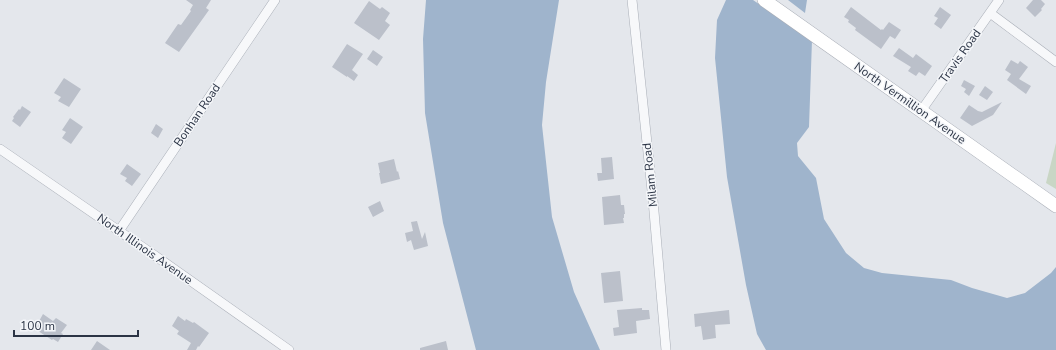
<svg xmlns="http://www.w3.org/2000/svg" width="1056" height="350" viewBox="0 0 1056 350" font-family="'Nunito Sans',sans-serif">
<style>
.green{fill:#c9d6c5}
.water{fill:#9fb4cc}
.building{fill:#bbc0ca}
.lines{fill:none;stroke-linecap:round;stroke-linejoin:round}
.street-casing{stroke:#a9aeb7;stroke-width:10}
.secondary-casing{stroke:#a9aeb7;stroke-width:14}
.street{stroke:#f7f8fa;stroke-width:9}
.secondary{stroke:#fff;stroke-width:13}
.labels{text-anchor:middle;stroke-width:3;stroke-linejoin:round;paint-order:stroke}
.street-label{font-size:12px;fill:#2b3445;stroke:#f4f6f9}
</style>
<rect width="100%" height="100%" fill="#e4e7ec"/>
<path class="green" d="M 1056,143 L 1056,189 L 1046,183 Z"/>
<path class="water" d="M 426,0 L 559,0 L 546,82 L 542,125 L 552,217 L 574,292 L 600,350 L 476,350 L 443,223 L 425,113 L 423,39 Z
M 726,0 L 753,0 L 812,40 L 809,127 L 797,143 L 798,156 L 816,178 L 824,219 L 846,253 L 864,268 L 882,273 L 951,280 L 972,288 L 1007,298 L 1025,293 L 1051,273 L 1056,267 L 1056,350 L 766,350 L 757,334 L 746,285 L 727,177 L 715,58 L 717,20 Z
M 788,0 L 807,0 L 805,13 Z"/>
<path class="building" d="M 186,0 L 211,0 L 206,8 L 209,10 L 179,52 L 165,43 L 178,24 L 181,25 L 191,11 L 190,10 L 193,5 Z
M 1033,0 L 1041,0 L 1045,4 L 1041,9 L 1042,10 L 1035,17 L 1026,8 Z
M 369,1 L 380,9 L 382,7 L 390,13 L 385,21 L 390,25 L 379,40 L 354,23 Z
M 851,7 L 881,30 L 882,29 L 883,30 L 889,22 L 901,30 L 895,39 L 890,36 L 881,49 L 855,30 L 856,28 L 848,22 L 849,20 L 844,17 Z
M 940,7 L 951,15 L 941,29 L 934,24 L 938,18 L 934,16 Z
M 347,44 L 363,54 L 352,70 L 358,75 L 354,81 L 347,76 L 347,77 L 332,67 Z
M 899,48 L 913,58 L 916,54 L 932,66 L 925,76 L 919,72 L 916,76 L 908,71 L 911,67 L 893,56 Z
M 373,50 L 383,57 L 377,66 L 367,59 Z
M 1011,60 L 1018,64 L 1020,61 L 1028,67 L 1019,79 L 1031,86 L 1026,94 L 1007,80 L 1011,74 L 1005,70 Z
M 64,78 L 81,89 L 69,107 L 58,101 L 61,97 L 54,93 Z
M 964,80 L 975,86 L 969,96 L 964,92 L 966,89 L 961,86 Z
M 985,86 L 993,92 L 987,100 L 979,95 Z
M 1002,102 L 993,115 L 972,126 L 960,118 L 969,105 L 978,111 L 982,112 Z
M 22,106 L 31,112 L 20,127 L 12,121 L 14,118 L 13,117 L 19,109 L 20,110 Z
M 70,118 L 83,127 L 71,144 L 62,138 L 66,132 L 62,130 Z
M 156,124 L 163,129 L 158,138 L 151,133 Z
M 612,157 L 614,179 L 598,181 L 597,173 L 602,173 L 601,158 Z
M 394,159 L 397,172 L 398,171 L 400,179 L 381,184 L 379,173 L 380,173 L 378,163 Z
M 127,164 L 141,174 L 132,186 L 125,181 L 127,178 L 120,174 Z
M 620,195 L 621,205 L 624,205 L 625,214 L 624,214 L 624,218 L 623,218 L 624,223 L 604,225 L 602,197 Z
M 380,201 L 384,211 L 373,217 L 368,207 Z
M 417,221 L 422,239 L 425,232 L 428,246 L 414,250 L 411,240 L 407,242 L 405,233 L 413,231 L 411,222 Z
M 620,271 L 623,301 L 604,303 L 601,273 Z
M 642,308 L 642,310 L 649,310 L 650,319 L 636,321 L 637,333 L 614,336 L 613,328 L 619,327 L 617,310 Z
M 729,310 L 730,324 L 715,325 L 716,338 L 703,340 L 701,326 L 695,327 L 694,314 Z
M 43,314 L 53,321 L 56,318 L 67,325 L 61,333 L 63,334 L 58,342 L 53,339 L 52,340 L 35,329 L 39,324 L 38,323 Z
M 178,316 L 185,321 L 186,319 L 193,323 L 194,322 L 209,333 L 199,347 L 198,346 L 196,350 L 187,350 L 191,343 L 177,334 L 179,331 L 172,326 Z
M 97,341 L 110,350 L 91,350 Z
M 446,341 L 448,350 L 420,350 L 420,348 Z"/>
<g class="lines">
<g class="street-casing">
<path id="street" d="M 632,0 L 653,200 L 666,350
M 990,13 L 1056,62
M 921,111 L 999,0
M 0,149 L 154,255 L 289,350
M 119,231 L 275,0"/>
</g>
<g class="secondary-casing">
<path id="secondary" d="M 764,0 L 1056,206"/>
</g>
<use href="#street" class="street"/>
<use href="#secondary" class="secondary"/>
</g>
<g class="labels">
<g class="street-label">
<text transform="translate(960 56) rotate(-55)" y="4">Travis Road</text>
<text transform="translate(910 103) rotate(35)" y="4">North Vermillion Avenue</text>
<text transform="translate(197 115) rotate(-56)" y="4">Bonhan Road</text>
<text transform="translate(650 175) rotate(-96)" y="4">Milam Road</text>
<text transform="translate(145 249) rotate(35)" y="4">North Illinois Avenue</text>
</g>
</g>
<path d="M14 330v6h124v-6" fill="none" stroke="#2b3445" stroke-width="2"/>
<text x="20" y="330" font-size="12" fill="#2b3445" stroke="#f4f6f9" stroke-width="3" paint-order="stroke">100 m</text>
</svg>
